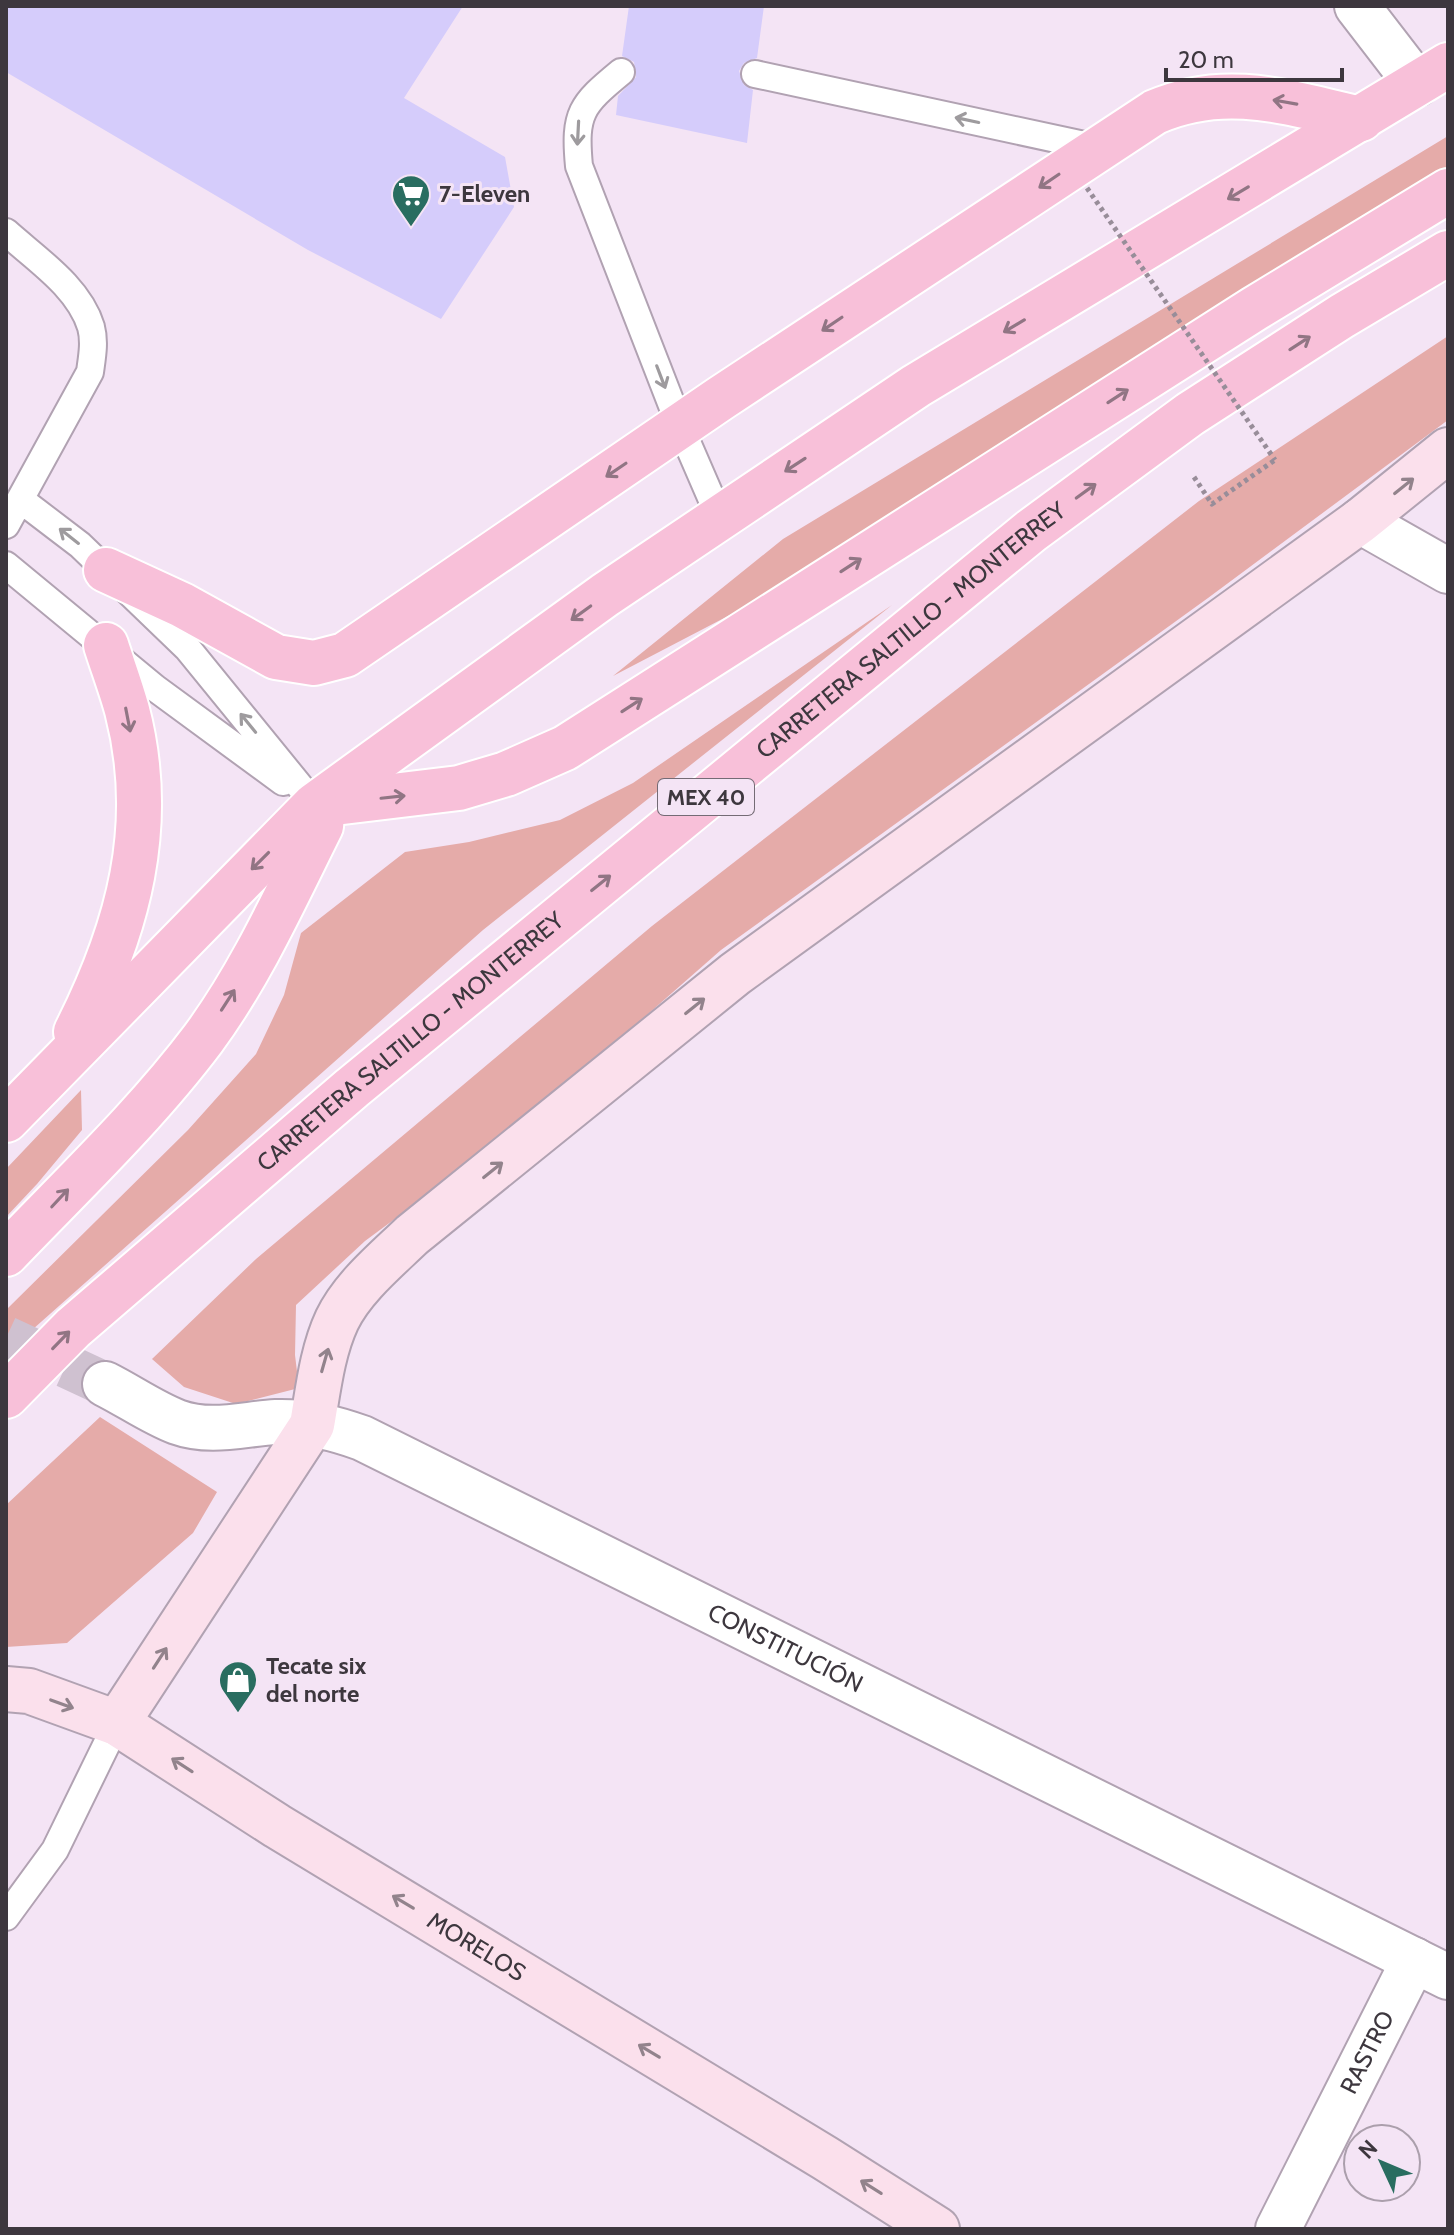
<svg xmlns="http://www.w3.org/2000/svg" width="1454" height="2235" viewBox="0 0 1454 2235" font-family="Cabin,sans-serif">
<style>
.green{fill:#e5aba9}
.building{fill:#d5ccfb}
.lines{fill:none;stroke-linecap:round;stroke-linejoin:round}
.street-tunnel{stroke:#cfc1d0;stroke-width:44;stroke-dasharray:44 22;stroke-linecap:butt}
.lane-casing{stroke:#b1a2b2;stroke-width:30}
.street-casing{stroke:#b1a2b2;stroke-width:48}
.secondary-casing{stroke:#b1a2b2;stroke-width:48}
.primary-casing{stroke:#fff;stroke-width:48}
.path{stroke:#988d99;stroke-width:5;stroke-dasharray:4 4;stroke-linecap:butt}
.lane{stroke:#fff;stroke-width:26}
.street{stroke:#fff;stroke-width:44}
.secondary{stroke:#fbe0ec;stroke-width:44}
.primary{stroke:#f8c0d9;stroke-width:44}
.path-bridge{stroke:#988d99;stroke-width:5;stroke-dasharray:4 4;stroke-linecap:butt}
.oneway{stroke:#917584}
.oneway2{stroke:#9e9b9e}
.oneway3{stroke:#92838c}
.labels{text-anchor:middle;stroke-width:6;stroke-linejoin:round;paint-order:stroke}
.shield{fill:#f4e4f5;stroke:#746b75;stroke-width:2}
.shield-label{font-size:22px;font-weight:bold;fill:#3d373e}
.poi-label{font-size:24px;font-weight:bold;fill:#3d373e;stroke:#f4e4f5;text-anchor:start}
.street-label{font-size:24px;fill:#3d373e;stroke:#f4e4f5}
</style>
<rect width="100%" height="100%" fill="#f4e4f5"/>
<path class="green" d="M 1448,136 L 1448,170 L 1017,433 L 770,594 L 613,676 L 783,539 Z
M 1448,336 L 1448,420 L 1208,598 L 721,950 L 519,1127 L 365,1241 L 296,1305 L 295,1355 L 299,1388 L 236,1404 L 184,1387 L 152,1359 L 256,1259 L 652,926 L 1199,501 Z
M 892,605 L 483,930 L 6,1353 L 6,1310 L 188,1130 L 256,1054 L 284,995 L 301,933 L 405,852 L 469,842 L 560,820 L 633,783 Z
M 81,1090 L 82,1130 L 37,1184 L 6,1217 L 6,1169 Z
M 100,1417 L 217,1492 L 193,1533 L 67,1643 L 6,1647 L 6,1505 Z"/>
<path class="building" d="M 6,6 L 463,6 L 404,98 L 505,157 L 514,207 L 441,319 L 308,250 L 6,72 Z
M 629,6 L 764,6 L 757,58 L 744,63 L 739,71 L 744,85 L 753,90 L 747,143 L 616,115 L 618,96 L 636,77 L 634,62 L 622,56 Z"/>
<g class="lines">
<path class="street-tunnel" d="M 6,1338 L 105,1384"/>
<g class="lane-casing">
<path id="lane" d="M 621,72 C 581,105 574,113 579,166 L 680,426 L 719,516
M 755,74 L 1098,148
M 6,232 C 36,259 79,287 91,327 C 95,342 92,357 90,372 L 6,525
M 21,500 L 80,545 L 188,649 L 315,805
M 6,565 L 155,688 L 283,782
M 6,1917 L 55,1850 L 117,1723"/>
</g>
<g class="street-casing">
<g id="street">
<path d="M 1357,6 L 1417,84"/>
<path d="M 1360,521 L 1448,571"/>
<path id="s1" d="M 105,1384 C 129,1396 153,1413 177,1422 C 210,1434 243,1424 276,1422 C 306,1421 335,1428 362,1438 L 1448,1977"/>
<path id="s2" d="M 1278,2229 L 1414,1960"/>
</g>
</g>
<g class="secondary-casing">
<g id="secondary">
<path id="s3" d="M 6,1689 L 29,1691 L 117,1723 L 277,1826 L 825,2158 L 937,2229"/>
<path d="M 117,1723 L 312,1425 C 318,1391 322,1352 337,1320 C 353,1287 386,1260 412,1235 L 735,974 L 1360,521 L 1448,450"/>
</g>
</g>
<g class="primary-casing">
<g id="primary">
<path d="M 106,570 L 182,605 L 276,657 L 314,663 L 345,655 L 721,398 L 1155,112 C 1226,81 1289,103 1361,119"/>
<path d="M 318,805 L 459,788 L 506,774 L 565,748 L 1254,309 L 1448,191"/>
<path d="M 76,1032 C 128,929 157,825 127,710 C 121,688 113,667 106,645"/>
<path d="M 6,1120 L 315,805 L 605,595 L 916,386 L 1448,65"/>
<path d="M 6,1254 C 73,1184 145,1116 203,1039 C 251,974 285,898 321,826 L 322,816 L 315,806"/>
<path id="s4" d="M 6,1396 L 73,1328 L 352,1088 L 1031,531 L 1190,414 L 1342,316 L 1448,253"/>
</g>
</g>
<path class="path" d="M 1194,477 L 1212,504 L 1275,460"/>
<use href="#lane" class="lane"/>
<use href="#street" class="street"/>
<use href="#secondary" class="secondary"/>
<use href="#primary" class="primary"/>
<path class="path-bridge" d="M 1087,188 L 1275,460"/>
</g>
<defs><path id="oneway-shaft" d="M-6 0H5M1.5-3L5.5 0L1.5 3" fill="none" stroke-width="1.6" stroke-linecap="round" stroke-linejoin="round" transform="scale(2)"/></defs>
<g class="oneway">
<use href="#oneway-shaft" transform="translate(1285 102) rotate(-170)"/>
<use href="#oneway-shaft" transform="translate(1049 181) rotate(146)"/>
<use href="#oneway-shaft" transform="translate(1238 193) rotate(149)"/>
<use href="#oneway-shaft" transform="translate(832 324) rotate(146)"/>
<use href="#oneway-shaft" transform="translate(1014 326) rotate(149)"/>
<use href="#oneway-shaft" transform="translate(1300 343) rotate(-33)"/>
<use href="#oneway-shaft" transform="translate(1118 396) rotate(-33)"/>
<use href="#oneway-shaft" transform="translate(795 465) rotate(147)"/>
<use href="#oneway-shaft" transform="translate(616 470) rotate(146)"/>
<use href="#oneway-shaft" transform="translate(1086 491) rotate(-36)"/>
<use href="#oneway-shaft" transform="translate(851 565) rotate(-33)"/>
<use href="#oneway-shaft" transform="translate(581 613) rotate(144)"/>
<use href="#oneway-shaft" transform="translate(632 705) rotate(-33)"/>
<use href="#oneway-shaft" transform="translate(128 720) rotate(79)"/>
<use href="#oneway-shaft" transform="translate(393 797) rotate(-6)"/>
<use href="#oneway-shaft" transform="translate(260 861) rotate(135)"/>
<use href="#oneway-shaft" transform="translate(601 883) rotate(-39)"/>
<use href="#oneway-shaft" transform="translate(228 1000) rotate(-57)"/>
<use href="#oneway-shaft" transform="translate(60 1198) rotate(-47)"/>
<use href="#oneway-shaft" transform="translate(61 1340) rotate(-46)"/>
</g>
<g class="oneway2">
<use href="#oneway-shaft" transform="translate(967 120) rotate(-168)"/>
<use href="#oneway-shaft" transform="translate(578 133) rotate(93)"/>
<use href="#oneway-shaft" transform="translate(661 377) rotate(69)"/>
<use href="#oneway-shaft" transform="translate(69 536) rotate(-142)"/>
<use href="#oneway-shaft" transform="translate(248 723) rotate(-129)"/>
</g>
<g class="oneway3">
<use href="#oneway-shaft" transform="translate(1404 486) rotate(-39)"/>
<use href="#oneway-shaft" transform="translate(695 1006) rotate(-39)"/>
<use href="#oneway-shaft" transform="translate(493 1170) rotate(-39)"/>
<use href="#oneway-shaft" transform="translate(325 1360) rotate(-74)"/>
<use href="#oneway-shaft" transform="translate(160 1658) rotate(-57)"/>
<use href="#oneway-shaft" transform="translate(62 1704) rotate(20)"/>
<use href="#oneway-shaft" transform="translate(182 1765) rotate(-147)"/>
<use href="#oneway-shaft" transform="translate(403 1902) rotate(-149)"/>
<use href="#oneway-shaft" transform="translate(649 2051) rotate(-149)"/>
<use href="#oneway-shaft" transform="translate(871 2187) rotate(-148)"/>
</g>
<defs>
<g id="supermarket-pin" transform="scale(2)"><path d="M0 17L-7.5 6A9.5 9.5 0 1 1 7.5 6Z" fill="#296d60" stroke="#f4e4f5"/><path d="M-6-5.5h2.5l.6 2H6L4.5 2H-2.5L-4.4-4H-6ZM-1.5 3.2a1.3 1.3 0 1 0 .1 0ZM3 3.2a1.3 1.3 0 1 0 .1 0Z" fill="#fff"/></g>
<g id="shop-pin" transform="scale(2)"><path d="M0 17L-7.5 6A9.5 9.5 0 1 1 7.5 6Z" fill="#296d60" stroke="#f4e4f5"/><path d="M-5-2.5h2.3a2.7 3.5 0 0 1 5.4 0H5L5.5 6h-11ZM-1.5-2.5h3a1.5 2.3 0 0 0-3 0Z" fill="#fff"/></g>
</defs>
<g fill-rule="evenodd">
<use href="#supermarket-pin" x="411" y="194"/>
<use href="#shop-pin" x="238" y="1680"/>
</g>
<g class="labels">
<rect class="shield" x="658" y="779" width="96" height="36" rx="6"/>
<g class="shield-label">
<text x="706" y="805">MEX 40</text>
</g>
<g class="poi-label">
<text x="439" y="202">7-Eleven</text>
<text x="266" y="1674">Tecate six<tspan x="266" dy="28">del norte</tspan></text>
</g>
<g class="street-label">
<text dy="8" stroke="none"><textPath href="#s4" startOffset="1186">CARRETERA SALTILLO - MONTERREY</textPath></text>
<text dy="8" stroke="none"><textPath href="#s4" startOffset="538">CARRETERA SALTILLO - MONTERREY</textPath></text>
<text dy="8" stroke="none"><textPath href="#s1" startOffset="742">CONSTITUCIÓN</textPath></text>
<text dy="8" stroke="none"><textPath href="#s3" startOffset="540">MORELOS</textPath></text>
<text dy="8" stroke="none"><textPath href="#s2" startOffset="198">RASTRO</textPath></text>
</g>
</g>
<rect width="1454" height="2235" fill="none" stroke="#3d373e" stroke-width="16"/>
<g transform="translate(1382 2163) rotate(314)"><circle r="38" fill="#f4e4f5" stroke="#ab9fac" stroke-width="2"/>
<path d="M0-6L14 30L0 20L-14 30Z" fill="#296d60"/>
<text y="-12" font-size="22" font-weight="bold" text-anchor="middle" fill="#3d373e">N</text>
</g>
<path d="M1166 68v12h176v-12" fill="none" stroke="#3d373e" stroke-width="4"/>
<text x="1178" y="68" font-size="24" fill="#3d373e" stroke="#f4e4f5" stroke-width="6" paint-order="stroke">20 m</text>
</svg>
